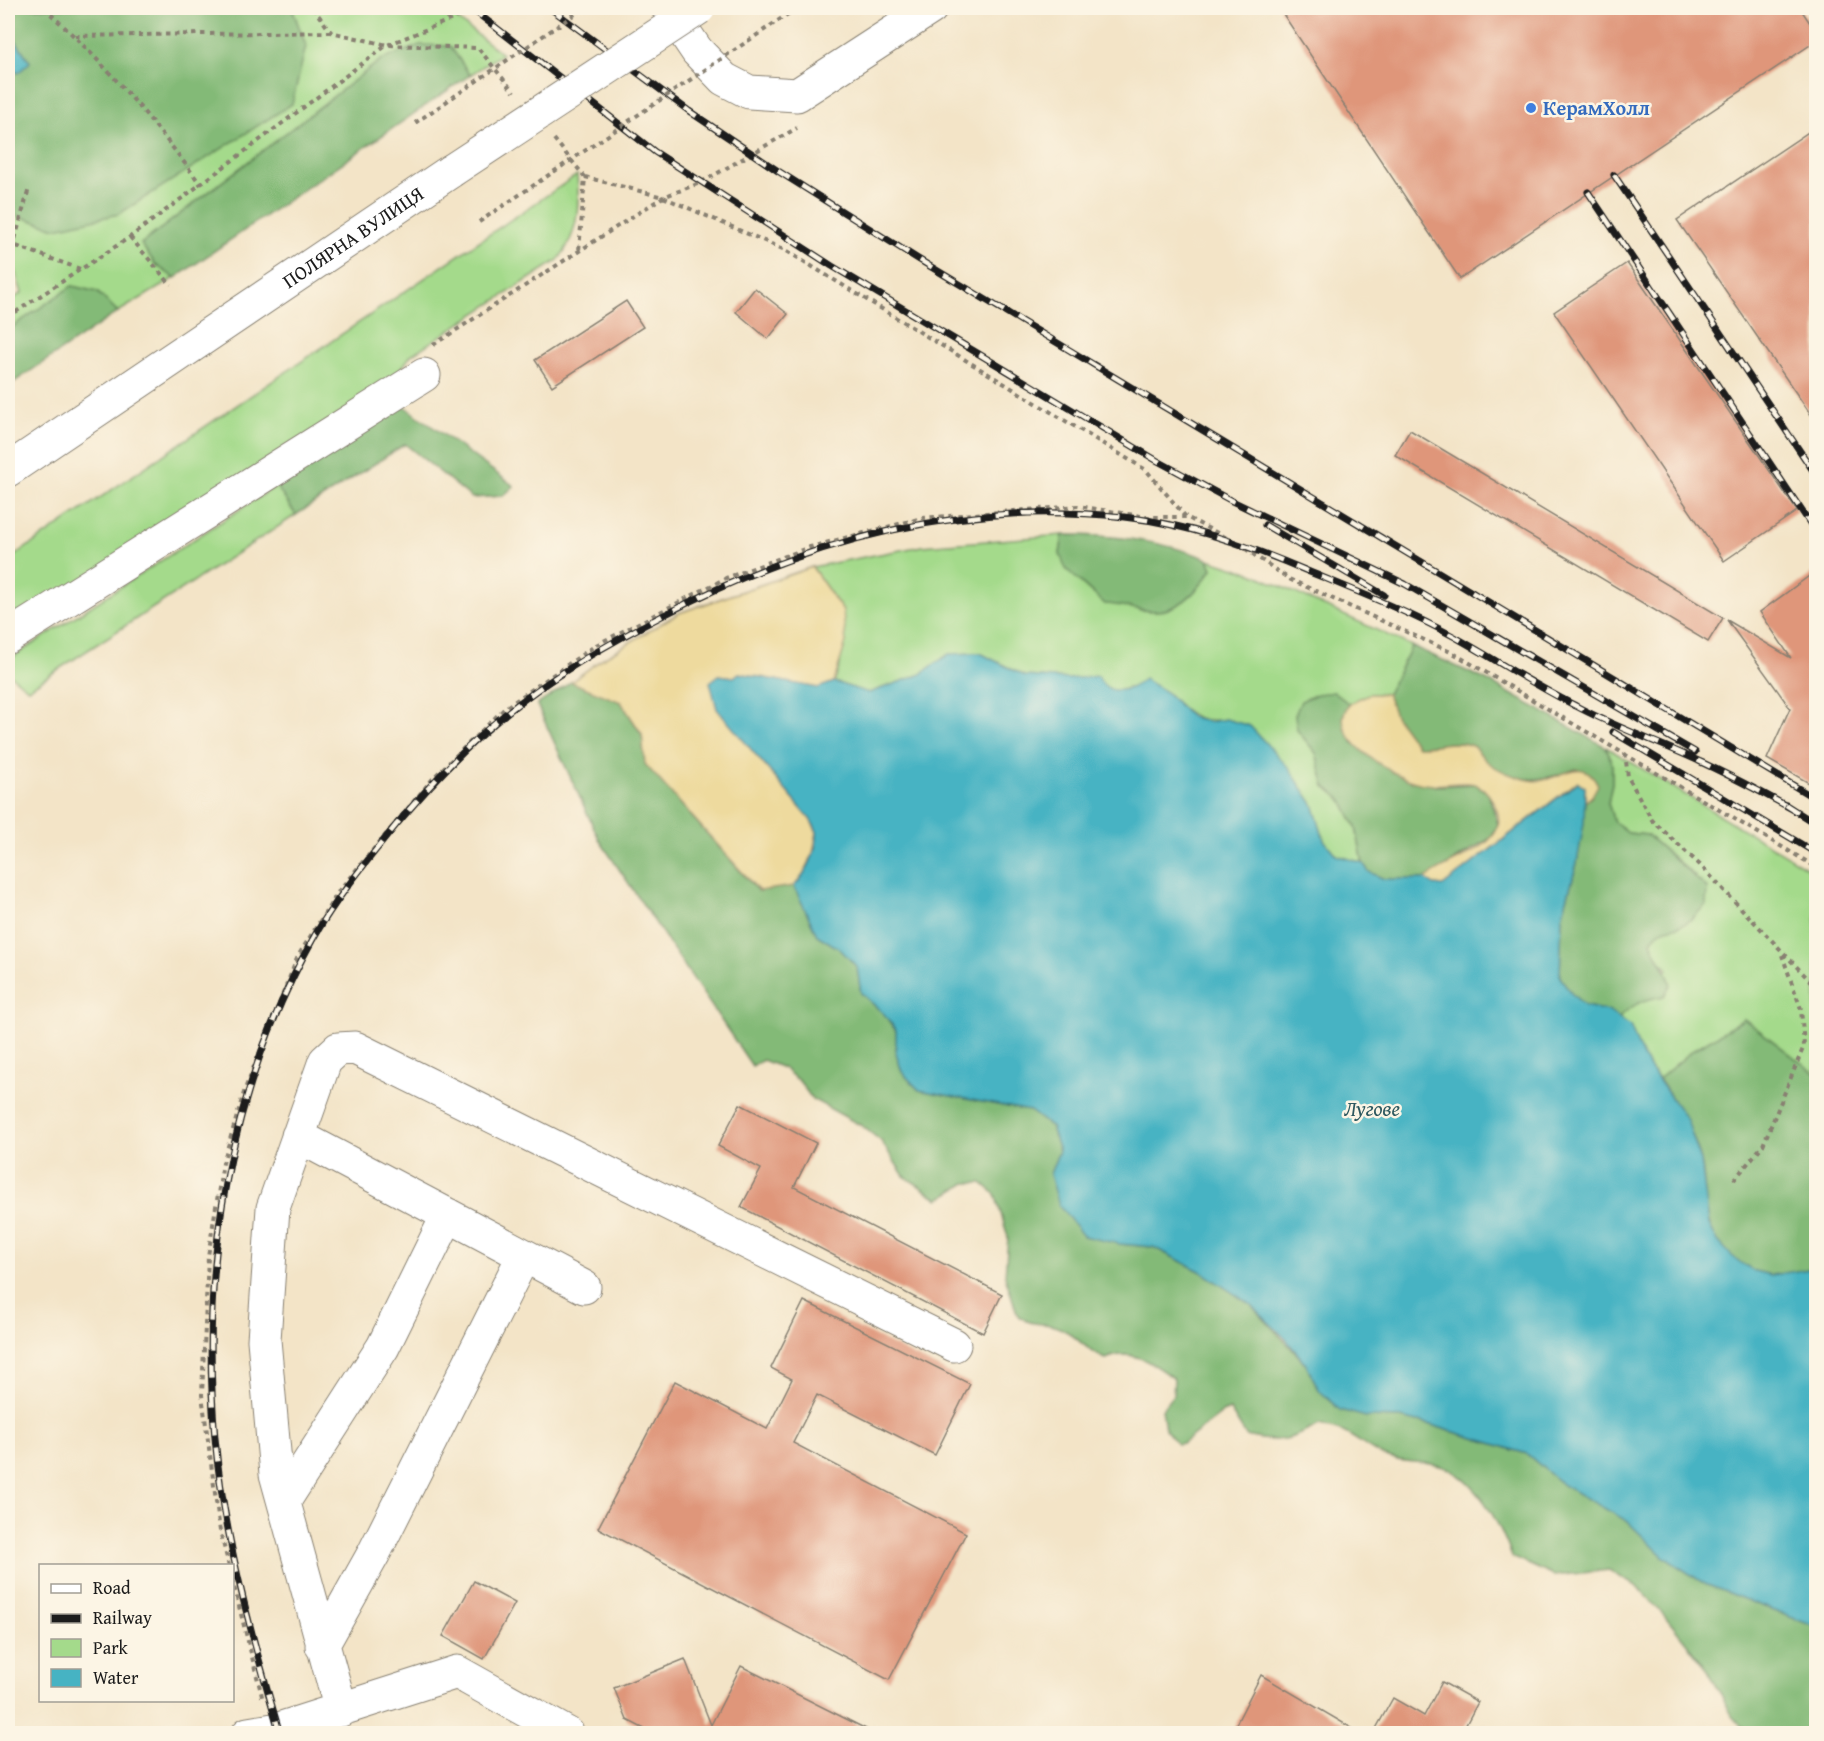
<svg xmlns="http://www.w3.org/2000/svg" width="1824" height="1741" viewBox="0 0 1824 1741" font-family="'Gentium Book Plus',serif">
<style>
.green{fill:#a4da8b;stroke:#607b54;stroke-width:1.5}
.forest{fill:#83ba77;stroke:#506b4a;stroke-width:1.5}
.sand{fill:#eeda9e;stroke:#857b5d;stroke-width:1.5}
.water{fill:#46b3c3;stroke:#316870;stroke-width:1.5}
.building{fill:#df967a}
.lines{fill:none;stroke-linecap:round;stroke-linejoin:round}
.minor-casing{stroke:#888072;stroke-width:35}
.major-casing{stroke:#888072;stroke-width:35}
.path{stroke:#888072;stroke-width:4;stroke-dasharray:4.5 4.5;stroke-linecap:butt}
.minor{stroke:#fff;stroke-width:33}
.major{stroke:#fff;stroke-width:33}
.rail-casing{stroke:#1c1c1c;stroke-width:7}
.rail{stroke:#fcf5e5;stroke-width:4.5;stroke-dasharray:14;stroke-linecap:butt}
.major-bridge-casing{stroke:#888072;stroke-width:35;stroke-linecap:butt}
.path-bridge{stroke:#888072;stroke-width:4;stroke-dasharray:4.5 4.5;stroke-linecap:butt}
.major-bridge{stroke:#fff;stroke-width:33}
.shop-dot{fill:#3f7fe0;stroke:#fcf5e5;stroke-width:2}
.labels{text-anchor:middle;stroke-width:5;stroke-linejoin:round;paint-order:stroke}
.shop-label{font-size:20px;font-weight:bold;fill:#366cbe;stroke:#fcf5e5;text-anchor:start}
.street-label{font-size:20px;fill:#1c1c1c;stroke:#fcf5e5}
.water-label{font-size:21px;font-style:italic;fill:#2d585f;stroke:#fcf5e5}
</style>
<rect width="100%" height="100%" fill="#fcf5e5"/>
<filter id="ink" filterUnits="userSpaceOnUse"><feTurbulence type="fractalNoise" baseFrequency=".0167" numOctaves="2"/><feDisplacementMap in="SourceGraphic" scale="12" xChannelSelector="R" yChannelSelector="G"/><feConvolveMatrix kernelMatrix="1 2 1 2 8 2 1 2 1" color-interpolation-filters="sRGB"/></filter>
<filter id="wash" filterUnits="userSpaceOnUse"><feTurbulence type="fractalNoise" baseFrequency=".008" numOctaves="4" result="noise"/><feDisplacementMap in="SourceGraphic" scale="24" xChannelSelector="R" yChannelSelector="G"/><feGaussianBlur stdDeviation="1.35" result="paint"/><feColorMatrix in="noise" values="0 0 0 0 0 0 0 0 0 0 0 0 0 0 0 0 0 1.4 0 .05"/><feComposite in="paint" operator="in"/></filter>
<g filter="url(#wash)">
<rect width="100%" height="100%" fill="#f3e4c7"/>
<path class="green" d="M 292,8 L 443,8 L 502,54 L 470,75 L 450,46 L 381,60 L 141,244 L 156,265 L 175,278 L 118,312 L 97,292 L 72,286 L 8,330 L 8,302 L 22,293 L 15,271 L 8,266 L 8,213 L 56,228 L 306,46 Z
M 577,175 C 580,206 578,237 557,261 L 411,355 L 395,378 L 8,629 L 8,560 Z
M 276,486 L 296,515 L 28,689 L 8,673 L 8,660 Z
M 1063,535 L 1060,554 L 1079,581 L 1105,604 L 1122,604 L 1140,610 L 1212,569 L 1208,559 L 1254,574 L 1412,646 L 1387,694 L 1369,694 L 1349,704 L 1334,692 L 1297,730 L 1316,753 L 1325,786 L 1342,800 L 1356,828 L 1363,863 L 1336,855 L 1324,840 L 1313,804 L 1288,767 L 1226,719 C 1203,723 1192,718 1176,702 C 1173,699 1169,694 1166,692 C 1159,689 1145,687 1138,687 C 1122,686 1109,701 1097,676 L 1069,679 L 1025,676 L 980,653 L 949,654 L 919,675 L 868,693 L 834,682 L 840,665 L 843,611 L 812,567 L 922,546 Z
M 1606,747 L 1816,873 L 1816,1074 L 1744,1019 L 1693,1050 L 1659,1079 L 1643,1058 L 1630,1026 L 1619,1018 L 1629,1008 L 1645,999 L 1668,969 L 1655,955 L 1651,941 L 1696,877 L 1647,835 L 1628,833 L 1614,822 L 1608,803 L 1612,783 L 1612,764 Z"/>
<path class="forest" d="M 8,8 L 292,8 L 306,46 L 292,104 L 119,214 L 56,228 L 8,213 L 8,66 L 18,73 L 30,62 L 8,29 Z
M 420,45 L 450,46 L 470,75 L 175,278 L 156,265 L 141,244 L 381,60 Z
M 72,286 L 97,292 L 118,312 L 8,386 L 8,330 Z
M 404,406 L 514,486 L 503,496 L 472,498 L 405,444 L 296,515 L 276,486 Z
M 1063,535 C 1113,535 1161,540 1208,559 L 1212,569 C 1200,588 1182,610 1157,611 C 1139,612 1123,604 1105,604 L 1066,569 L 1060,554 Z
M 1412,646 L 1486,680 L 1606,747 L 1612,764 L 1612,783 L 1608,803 L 1614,822 L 1628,833 L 1647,835 L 1707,888 L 1706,905 C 1699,911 1692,920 1684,924 C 1667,931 1663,925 1651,941 C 1656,958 1667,967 1671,985 L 1664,996 C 1645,999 1632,1004 1619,1018 L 1608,1011 L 1585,1006 L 1572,994 L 1560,977 L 1562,917 L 1577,863 L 1585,802 L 1592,796 L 1576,769 C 1543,781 1520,786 1488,763 C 1482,759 1479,749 1472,746 C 1455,738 1435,747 1417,746 L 1395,716 L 1387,694 Z
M 571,682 L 621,702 L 642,735 L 645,764 L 758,891 L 794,886 L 817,935 L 840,949 L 857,967 L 861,993 L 884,1014 L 896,1031 L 896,1052 L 902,1072 L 919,1090 L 1030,1111 L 1051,1127 L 1059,1151 L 1050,1174 L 1119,1244 L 1153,1247 L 1200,1271 L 1251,1305 L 1305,1363 L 1320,1391 L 1366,1417 L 1401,1418 L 1431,1425 L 1527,1454 L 1563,1485 L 1627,1521 L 1664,1557 L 1705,1584 L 1816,1627 L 1816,1733 L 1748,1733 L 1732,1715 L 1708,1670 L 1664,1615 L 1637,1587 L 1609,1570 L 1554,1576 L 1512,1557 C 1500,1524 1476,1476 1440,1466 C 1422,1461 1403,1463 1385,1457 C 1368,1450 1357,1438 1341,1431 C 1335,1429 1327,1427 1319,1425 C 1290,1440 1279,1444 1246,1436 L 1230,1410 L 1222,1413 L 1183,1443 L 1177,1444 L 1165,1429 L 1162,1409 L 1173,1395 L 1174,1379 C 1152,1363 1132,1347 1106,1359 C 1086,1352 1074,1331 1054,1326 C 1037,1321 1038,1328 1018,1316 L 1005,1276 L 1008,1237 L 995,1194 L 982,1183 L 966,1183 L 939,1199 L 904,1176 L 881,1141 L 862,1126 L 812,1099 L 800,1082 L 783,1068 L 763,1060 L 752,1066 L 600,841 L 537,705 Z
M 1334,692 L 1349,704 L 1343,716 L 1352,742 L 1385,766 L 1435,786 L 1475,784 L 1488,793 L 1498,824 L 1491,838 L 1425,879 L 1384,879 L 1369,872 L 1363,863 L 1356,827 L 1342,800 L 1325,786 L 1316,753 L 1297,730 L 1295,715 L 1301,701 L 1317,694 Z
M 1744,1019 L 1816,1074 L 1816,1268 C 1802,1270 1785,1276 1771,1275 C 1746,1274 1717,1248 1710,1225 C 1703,1205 1706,1181 1701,1161 C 1693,1129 1677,1106 1659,1079 L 1693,1050 Z"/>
<path class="sand" d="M 812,567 L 843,611 L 846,642 L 834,682 L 818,688 L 739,673 L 734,677 L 719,675 L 715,699 L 717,709 L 810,819 L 817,832 L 813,853 L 802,879 L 794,886 L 759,891 L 645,764 L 642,734 L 621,702 L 571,682 L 603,658 L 679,613 Z
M 1369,694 L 1387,694 L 1395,716 L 1417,746 C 1436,747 1454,739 1472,746 C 1478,749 1482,758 1488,762 C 1497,770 1517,778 1530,780 C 1556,786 1582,750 1598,785 L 1592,796 L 1585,802 L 1585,787 L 1577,782 L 1443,886 L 1434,885 L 1425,879 C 1444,863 1491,851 1498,826 C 1501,812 1489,788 1474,784 C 1457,780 1435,789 1415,782 C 1392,775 1323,735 1349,705 C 1353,700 1363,697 1369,694 Z"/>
<path class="water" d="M 8,29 L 30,62 L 18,73 L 8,66 Z
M 980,653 L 1025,676 L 1069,679 L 1098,676 C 1107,697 1130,692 1144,679 L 1166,692 L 1190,716 L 1209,722 L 1226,719 L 1250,726 L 1288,767 L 1313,804 L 1324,840 L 1336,855 L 1363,863 L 1369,872 L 1384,879 L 1425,879 L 1434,885 L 1443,886 L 1578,782 L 1585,787 L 1584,823 L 1577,863 L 1562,917 L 1560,977 L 1572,994 L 1585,1006 L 1608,1011 L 1630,1026 L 1643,1058 L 1687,1120 L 1701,1161 L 1709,1224 L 1717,1240 L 1732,1256 L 1751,1270 L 1771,1275 L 1816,1268 L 1816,1627 L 1705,1584 L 1664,1557 L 1627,1521 L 1563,1485 L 1527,1454 L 1431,1425 L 1401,1418 L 1366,1417 L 1340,1410 L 1320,1391 L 1305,1363 L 1284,1337 L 1251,1305 L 1200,1271 L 1153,1247 L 1119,1244 L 1083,1236 L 1059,1205 L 1050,1174 L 1059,1151 L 1051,1127 L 1030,1111 L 919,1090 L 902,1072 L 896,1053 L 896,1030 L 884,1014 L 861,993 L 857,967 L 840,949 L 817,935 L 794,886 C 806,875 818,850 817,832 C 816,828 812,823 810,819 L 717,709 L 710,682 L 719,675 L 734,677 L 739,673 L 818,688 L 834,682 L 869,693 L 919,675 L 949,654 Z"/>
<g id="blocks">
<path class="building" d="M 1279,8 L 1800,8 L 1816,32 L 1816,41 L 1460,279 Z
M 1816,127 L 1816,422 L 1677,220 Z
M 1627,263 L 1797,511 L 1724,561 L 1554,312 Z
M 755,288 L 788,314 L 768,339 L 736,312 Z
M 626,301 L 643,327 L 552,386 L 535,360 Z
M 1410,430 L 1723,618 L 1708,642 L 1395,455 Z
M 1816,571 L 1816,787 L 1767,759 L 1790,708 L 1727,620 L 1791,658 L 1760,612 Z
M 740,1104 L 816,1143 L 794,1187 L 1002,1294 L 983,1333 L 741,1207 L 761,1169 L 718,1146 Z
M 804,1301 L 970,1384 L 935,1455 L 817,1395 L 793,1443 L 966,1533 L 889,1680 L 598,1528 L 675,1381 L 767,1429 L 792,1379 L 771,1368 Z
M 474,1581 L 515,1603 L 484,1659 L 443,1636 Z
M 685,1659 L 711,1725 L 741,1666 L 876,1734 L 654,1734 L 627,1720 L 614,1688 Z
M 1261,1675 L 1362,1734 L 1231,1734 Z
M 1442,1682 L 1478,1702 L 1461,1734 L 1373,1734 L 1393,1698 L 1424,1716 Z"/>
</g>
</g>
<g filter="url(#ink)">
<use href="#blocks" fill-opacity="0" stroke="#888072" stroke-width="1.5"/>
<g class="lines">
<g class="minor-casing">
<path id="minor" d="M 668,8 L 697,51 L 724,79 L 749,92 L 797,95 L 931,8
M 8,637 L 424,375
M 298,1136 L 584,1287
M 284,1501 L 383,1347 L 448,1215
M 322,1646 L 374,1553 L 523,1257
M 341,1710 L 276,1474 L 264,1340 L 273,1208 L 325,1061 L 338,1049 L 355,1048 L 954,1345
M 248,1734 L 279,1729 L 457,1672 L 568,1734"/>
</g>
<g class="major-casing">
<g id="major">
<path id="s1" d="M 8,470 L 451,171"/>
</g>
</g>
<path class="path" d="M 44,8 C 103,61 154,121 201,185
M 313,8 L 331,32 L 387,45 L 478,48 L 514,92
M 788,14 L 798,8
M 75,36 L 331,32
M 554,139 L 585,177 L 579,251
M 585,177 L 663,197 L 785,250 L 1146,470 L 1186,517 L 1237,543 L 1289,579 L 1453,653 L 1816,867
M 130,237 L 171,285
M 8,243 L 80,269
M 8,265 L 29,188
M 8,317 L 130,237 L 387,45 L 480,8
M 433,345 L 663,197 L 700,183 L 797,128
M 1625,753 L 1628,777 L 1652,820 L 1700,865 L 1816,987
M 1734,1180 L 1763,1145 L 1804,1046 L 1801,1009 L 1782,955
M 229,1566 L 220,1531 L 202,1395 L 208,1256 L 223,1163 L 245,1089 L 298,956 L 340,889 L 435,776 L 505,708 L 596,645 L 726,578 L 810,547 L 922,518 L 1078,506 L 1147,517 L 1186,517
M 232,1579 L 263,1700"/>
<use href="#minor" class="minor"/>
<use href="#major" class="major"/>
<g class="rail-casing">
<path id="rail" d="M 471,8 L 655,152 L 832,266 L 1156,460 L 1230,500 L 1405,584 L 1695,752
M 550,8 L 689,111 L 778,171 L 918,259 L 1816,799
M 1614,175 L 1816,475
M 1588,192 L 1816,532
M 1265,525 L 1384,595
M 1613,732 L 1816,853
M 1786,805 L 1816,824
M 280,1734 C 252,1637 224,1538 215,1438 C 200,1265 228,1090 314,937 C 337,897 367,861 396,825 C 434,780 475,736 522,701 C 566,668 613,641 662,616 C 805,541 962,499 1124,517 C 1187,524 1247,545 1305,570 C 1356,591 1407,611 1455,637 C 1496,660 1534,685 1576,706 C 1617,728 1661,743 1703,763 C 1733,777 1763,793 1792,809"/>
</g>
<use href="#rail" class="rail"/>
<g class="major-bridge-casing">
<path id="major-bridge" d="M 451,171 L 699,8"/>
</g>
<path class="path-bridge" d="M 415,123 L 584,8
M 479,222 L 788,14"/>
<use href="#major-bridge" class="major-bridge"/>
</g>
</g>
<circle class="shop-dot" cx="1531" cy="108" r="6"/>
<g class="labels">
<g class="shop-label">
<text x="1543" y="115">КерамХолл</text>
</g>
<g class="street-label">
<text dy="7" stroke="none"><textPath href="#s1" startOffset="416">ПОЛЯРНА ВУЛИЦЯ</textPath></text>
</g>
<g class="water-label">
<text x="1372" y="1116">Лугове</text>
</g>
</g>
<rect width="1824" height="1741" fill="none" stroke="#fcf5e5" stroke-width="30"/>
<rect x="39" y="1564" width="195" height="138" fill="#fcf5e5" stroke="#a29e95" stroke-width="1.5"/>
<rect x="51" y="1584" width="30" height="9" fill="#ffffff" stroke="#a29e95" stroke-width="1.5"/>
<text x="93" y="1594" font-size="18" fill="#1c1c1c">Road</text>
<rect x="51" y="1614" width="30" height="9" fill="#1c1c1c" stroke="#a29e95" stroke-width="1.5"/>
<text x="93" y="1624" font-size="18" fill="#1c1c1c">Railway</text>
<rect x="51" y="1639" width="30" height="18" fill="#a4da8b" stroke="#a29e95" stroke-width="1.5"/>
<text x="93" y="1654" font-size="18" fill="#1c1c1c">Park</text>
<rect x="51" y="1669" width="30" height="18" fill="#46b3c3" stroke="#a29e95" stroke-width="1.5"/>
<text x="93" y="1684" font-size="18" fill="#1c1c1c">Water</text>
</svg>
